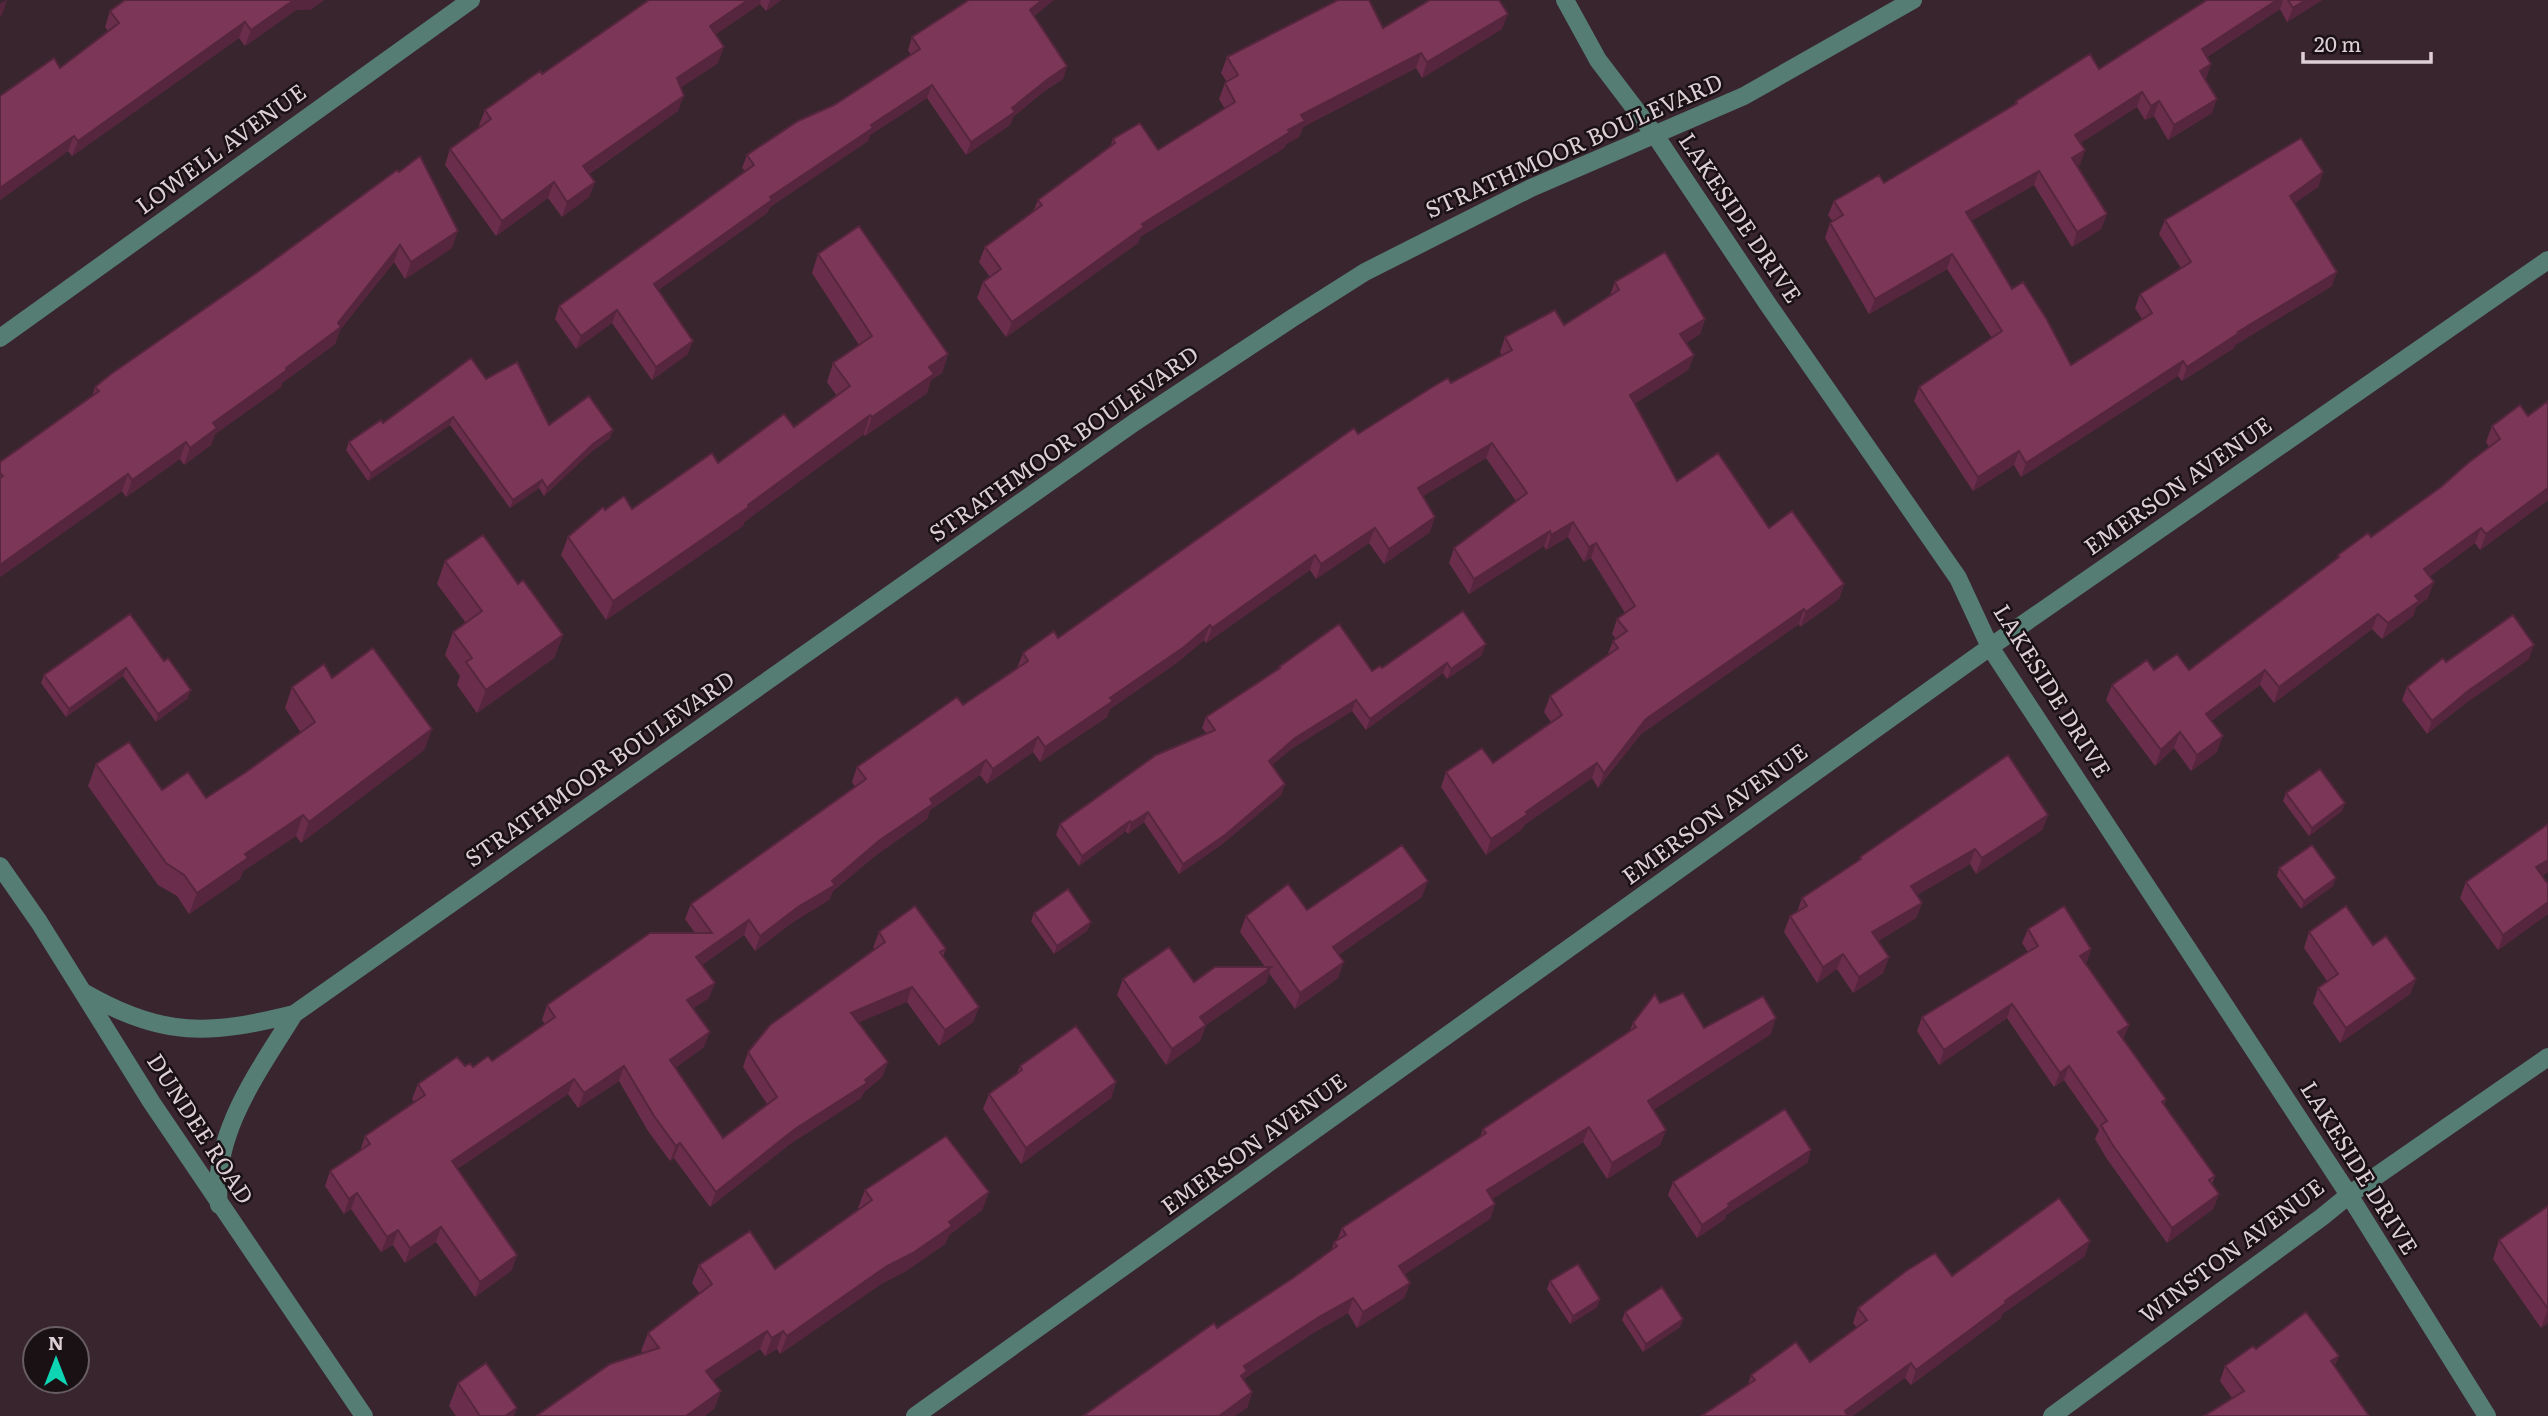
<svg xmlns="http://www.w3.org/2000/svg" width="2548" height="1416" viewBox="0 0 2548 1416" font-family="Literata,serif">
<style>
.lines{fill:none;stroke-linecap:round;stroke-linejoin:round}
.minor{stroke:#557d73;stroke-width:18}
.wall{fill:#6a2e4c}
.shaded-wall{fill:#56263e}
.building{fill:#7b3658;stroke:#56263e;stroke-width:2}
.labels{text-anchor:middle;stroke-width:5;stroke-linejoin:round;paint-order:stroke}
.street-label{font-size:23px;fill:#ddcfd5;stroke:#1a1115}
</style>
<rect width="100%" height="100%" fill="#39252e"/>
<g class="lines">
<path class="minor" d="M 1565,0 L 1598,60 L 1655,135 L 1767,303 L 1958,578 L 1990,647 L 2349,1195 L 2487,1416
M 0,338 L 471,0
M 0,866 L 39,922 L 152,1103 L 364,1416
M 85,993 C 163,1038 210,1035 294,1014
M 219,1205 C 211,1134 259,1071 294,1014 L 1135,422 L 1294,317 L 1365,272 L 1531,188 L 1744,96 L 1913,0
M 915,1416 L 1990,647 L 2548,260
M 2052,1416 L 2322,1217 L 2349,1195 L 2548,1057"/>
</g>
<path class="wall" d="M 125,0 L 324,0 L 310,10 L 296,10 L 245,46 L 239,38 L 72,156 L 68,151 L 0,200 L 0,96 L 60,68 L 108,31 L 105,27 L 110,11 Z
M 649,0 L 781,0 L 766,11 L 760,4 L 716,34 L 718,63 L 680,88 L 678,111 L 589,174 L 595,182 L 589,197 L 562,217 L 548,198 L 496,236 L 445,165 L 450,149 L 480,127 L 479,125 L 485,110 L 542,74 Z
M 2207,0 L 2322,0 L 2287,22 L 2280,9 L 2207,57 L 2211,64 L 2205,79 L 2212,113 L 2168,140 L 2154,116 L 2145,120 L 2137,107 L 2080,143 L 2085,150 L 2080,164 L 2077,166 L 2107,214 L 2101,229 L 2072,247 L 2034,185 L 1971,221 L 2012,289 L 2071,365 L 2142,319 L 2135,308 L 2140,294 L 2181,268 L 2159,234 L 2165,220 L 2323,172 L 2318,187 L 2294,203 L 2332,286 L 2235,345 L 2234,348 L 2182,381 L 2178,376 L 2021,477 L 2014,465 L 1973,491 L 1914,401 L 1919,387 L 1992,338 L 1947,269 L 1869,314 L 1825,238 L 1830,223 L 1833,222 L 1828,215 L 1834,201 L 1884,183 L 2014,105 L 2016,101 L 2099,69 Z
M 1034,16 L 1067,66 L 1063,79 L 1043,92 L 1013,117 L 1010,125 L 966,155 L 927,98 L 870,135 L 868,141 L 770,207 L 767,213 L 658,290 L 688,354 L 652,380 L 612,323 L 576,349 L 555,319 L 559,306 L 745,171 L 742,168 L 747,155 L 834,105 L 911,55 L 908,50 L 912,37 Z
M 1383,28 L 1502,29 L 1422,78 L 1416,68 L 1303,127 L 1299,137 L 1286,144 L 1284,148 L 1140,237 L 1138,243 L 1006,337 L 977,298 L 983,282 L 990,277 L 979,262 L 985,247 L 1033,212 L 1038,200 L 1110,147 L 1113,139 L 1158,150 L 1225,109 L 1219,99 L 1225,83 L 1227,82 L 1221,73 L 1227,57 Z
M 397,170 L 452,248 L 405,279 L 394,262 L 340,330 L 335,344 L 282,383 L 281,387 L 215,434 L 211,445 L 184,465 L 180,459 L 126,497 L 122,491 L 0,577 L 0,462 L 92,396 L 95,387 L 259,271 Z
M 818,254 L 948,354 L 942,373 L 931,380 L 927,393 L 865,436 L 864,434 L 744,522 L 743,526 L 606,620 L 561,555 L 568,537 L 605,510 L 632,509 L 718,463 L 794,427 L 837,396 L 827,382 L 833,363 L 859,345 L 812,273 Z
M 1615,282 L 1705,319 L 1700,334 L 1686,343 L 1694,355 L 1688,370 L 1634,404 L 1677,481 L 1769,528 L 1844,584 L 1839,599 L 1800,627 L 1799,624 L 1641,734 L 1598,788 L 1592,778 L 1524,825 L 1522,829 L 1486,855 L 1441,787 L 1446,772 L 1493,763 L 1551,722 L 1544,712 L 1550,696 L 1607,656 L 1613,641 L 1616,639 L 1612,634 L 1617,619 L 1625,613 L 1591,558 L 1584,562 L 1568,537 L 1546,550 L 1544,546 L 1469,594 L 1449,563 L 1454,548 L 1516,501 L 1486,458 L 1423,496 L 1430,532 L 1384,564 L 1369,543 L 1316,579 L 1310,570 L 1206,643 L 1204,640 L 1178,662 L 1110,709 L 1107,717 L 1040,762 L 1033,752 L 987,784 L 980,775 L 930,810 L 927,819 L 875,856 L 833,891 L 829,900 L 793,922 L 755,951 L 744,935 L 702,965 L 709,998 L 693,1008 L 704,1047 L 675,1068 L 723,1138 L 767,1104 L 743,1067 L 748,1052 L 875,949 L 873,948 L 879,932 L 946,949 L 943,956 L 979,1007 L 973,1022 L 939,1046 L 907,1002 L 859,1022 L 888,1062 L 882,1077 L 864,1092 L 861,1098 L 790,1144 L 710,1207 L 674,1158 L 670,1161 L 648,1131 L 619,1081 L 578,1108 L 568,1094 L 457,1169 L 512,1270 L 475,1297 L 436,1242 L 405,1263 L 393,1245 L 381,1252 L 351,1209 L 344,1214 L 325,1186 L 330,1171 L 360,1151 L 365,1136 L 414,1102 L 412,1099 L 418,1084 L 465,1066 L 473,1067 L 492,1061 L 545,1024 L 542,1020 L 547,1005 L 695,933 L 685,919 L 691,904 L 855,787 L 852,782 L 857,767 L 963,705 L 1017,668 L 1023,653 L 1058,638 L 1358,434 L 1502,356 L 1500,352 L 1505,337 L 1564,325 L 1610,295 Z
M 486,379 L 549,425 L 610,438 L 591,452 L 544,496 L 539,488 L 510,508 L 450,425 L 368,481 L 346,450 L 349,442 L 383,423 Z
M 2548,401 L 2548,500 L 2480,550 L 2475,543 L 2430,576 L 2428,598 L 2416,607 L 2413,616 L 2382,639 L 2372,629 L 2274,703 L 2260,685 L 2211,721 L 2217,752 L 2191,771 L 2174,748 L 2155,766 L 2106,700 L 2112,685 L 2154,670 L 2189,670 L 2336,560 L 2338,555 L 2371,537 L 2441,487 L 2489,447 L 2486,442 L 2492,426 L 2528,416 Z
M 445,561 L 518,584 L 563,635 L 554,658 L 477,713 L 457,685 L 460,676 L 445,655 L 453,632 L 466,623 L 437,584 Z
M 1482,655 L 1447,679 L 1443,673 L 1366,730 L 1352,711 L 1291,749 L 1272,765 L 1285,784 L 1281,795 L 1221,845 L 1179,874 L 1144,822 L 1128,834 L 1126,831 L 1079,866 L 1056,835 L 1060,824 L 1207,734 L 1202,728 L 1206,717 L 1277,670 L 1279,667 L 1372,671 L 1382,668 Z
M 2529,659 L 2463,705 L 2427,734 L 2402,700 L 2407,687 L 2446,662 Z
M 164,661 L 188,698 L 156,722 L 123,676 L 66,717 L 41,683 L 44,675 Z
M 332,678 L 432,729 L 424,750 L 301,843 L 296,836 L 243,871 L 240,879 L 189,914 L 177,896 L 158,885 L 88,786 L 96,764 L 162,790 L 206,798 L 246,772 L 301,733 L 285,708 L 292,687 Z
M 2286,793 L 2345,803 L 2342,811 L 2309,836 L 2283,801 Z
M 2048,815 L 2042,830 L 1976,874 L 1970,864 L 1917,895 L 1922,903 L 1916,918 L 1878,941 L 1889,957 L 1883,973 L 1853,993 L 1837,969 L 1817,983 L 1784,932 L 1790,916 L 1797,912 L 1802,898 L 1858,862 L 1860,857 Z
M 2279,868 L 2333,886 L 2301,909 L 2277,876 Z
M 2548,872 L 2542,876 L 2548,884 L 2548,914 L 2498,950 L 2460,898 L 2466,882 Z
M 1422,897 L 1338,955 L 1338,978 L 1295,1009 L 1269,973 L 1266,983 L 1206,1025 L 1200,1041 L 1166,1065 L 1117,995 L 1123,979 L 1194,982 L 1265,967 L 1240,932 L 1246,916 L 1307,910 Z
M 1034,913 L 1088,930 L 1054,954 L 1031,921 Z
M 2028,929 L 2091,949 L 2086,964 L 2129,1025 L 2123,1039 L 2166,1099 L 2164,1104 L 2215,1176 L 2212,1184 L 2219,1194 L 2213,1209 L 2167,1243 L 2107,1159 L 2095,1139 L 2099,1130 L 2064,1080 L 2054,1087 L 2007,1018 L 1939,1065 L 1917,1031 L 1922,1017 L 2028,952 L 2022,943 Z
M 2309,932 L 2373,945 L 2416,979 L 2410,994 L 2340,1043 L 2313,1003 L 2318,988 L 2327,981 L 2304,948 Z
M 1660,1003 L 1704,1028 L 1771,1034 L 1653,1110 L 1666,1130 L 1660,1145 L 1607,1179 L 1583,1142 L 1492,1199 L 1495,1204 L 1490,1219 L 1404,1274 L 1410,1283 L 1404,1298 L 1357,1328 L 1348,1313 L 1313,1333 L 1245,1378 L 1244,1380 L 1252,1392 L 1247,1408 L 1217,1328 L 1293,1278 L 1331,1251 L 1334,1242 L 1337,1240 L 1342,1228 L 1480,1137 L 1483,1129 L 1629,1032 L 1633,1023 Z
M 1020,1066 L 1116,1082 L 1111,1098 L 1021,1164 L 983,1109 L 989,1094 L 1017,1073 Z
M 1811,1150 L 1807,1163 L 1726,1215 L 1725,1219 L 1697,1238 L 1668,1195 L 1673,1182 Z
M 865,1190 L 989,1192 L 982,1210 L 949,1235 L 945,1244 L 906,1271 L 881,1284 L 780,1354 L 777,1349 L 765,1356 L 760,1349 L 713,1380 L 721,1391 L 714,1409 L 643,1353 L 641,1351 L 648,1333 L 700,1294 L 692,1283 L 699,1265 L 775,1269 L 859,1209 L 858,1208 Z
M 2548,1206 L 2548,1323 L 2541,1328 L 2493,1259 L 2499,1240 Z
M 2085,1256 L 2002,1314 L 2001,1318 L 1911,1385 L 1905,1378 L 1748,1385 L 1751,1375 L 1810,1362 L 1857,1328 L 1853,1323 L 1858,1308 L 1952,1276 Z
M 1550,1281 L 1600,1299 L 1597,1307 L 1570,1324 L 1547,1289 Z
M 1625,1312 L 1683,1319 L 1680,1327 L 1643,1352 L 1622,1320 Z
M 2256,1349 L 2339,1356 L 2334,1367 L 2232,1398 L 2220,1381 L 2225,1366 Z
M 458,1383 L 514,1416 L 456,1416 L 449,1406 Z"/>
<path class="shaded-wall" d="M 6,0 L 7,0 L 2,15 L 0,16 L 0,4 Z
M 294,0 L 324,0 L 310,10 L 296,10 L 245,46 L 251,30 Z
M 748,0 L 761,0 L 760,4 L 705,42 L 710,26 Z
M 770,0 L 781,0 L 766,11 Z
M 1042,0 L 1054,0 L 1026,23 L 1030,10 Z
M 2277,0 L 2283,0 L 2280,9 L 2197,63 L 2202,49 Z
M 2305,0 L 2322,0 L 2287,22 L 2293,8 Z
M 1508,14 L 1502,29 L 1422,78 L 1427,62 Z
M 245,22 L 239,38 L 72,156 L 78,141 Z
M 724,47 L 718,63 L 671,94 L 677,78 Z
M 1421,53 L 1416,68 L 1303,127 L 1299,137 L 1286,144 L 1284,148 L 1140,237 L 1138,243 L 1006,337 L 1012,322 L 1142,224 L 1288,130 L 1301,115 Z
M 2211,64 L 2206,79 L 2195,85 L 2200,71 Z
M 1067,66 L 1063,79 L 1043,92 L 1013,117 L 1010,125 L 966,155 L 971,142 L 1048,79 Z
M 932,85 L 927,98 L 870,135 L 868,141 L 770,207 L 767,213 L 649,297 L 654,284 L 770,197 L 871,125 Z
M 2142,92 L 2137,107 L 2070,150 L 2075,135 Z
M 684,96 L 678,111 L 578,181 L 583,166 Z
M 2217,99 L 2212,113 L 2168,140 L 2174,125 Z
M 2159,101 L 2154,116 L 2145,120 L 2151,106 Z
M 74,136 L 68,151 L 0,200 L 0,188 Z
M 2085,150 L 2080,164 L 2067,173 L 2072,158 Z
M 2039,171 L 2034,185 L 1961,227 L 1966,212 Z
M 2323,172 L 2318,187 L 2285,210 L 2290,196 Z
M 554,182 L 548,198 L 496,236 L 502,221 Z
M 595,182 L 589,197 L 562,217 L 567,202 Z
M 2107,214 L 2101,229 L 2072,247 L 2077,232 Z
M 458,231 L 452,248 L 405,279 L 411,262 Z
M 400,245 L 394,262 L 340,330 L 335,344 L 282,383 L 281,387 L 215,434 L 211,445 L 184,465 L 190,448 L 213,423 L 286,368 L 338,323 Z
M 1952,254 L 1947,269 L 1869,314 L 1875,299 Z
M 2337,272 L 2332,286 L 2235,345 L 2234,348 L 2182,381 L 2187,367 L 2238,332 Z
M 617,310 L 612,323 L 576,349 L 581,336 Z
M 1705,319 L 1700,334 L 1675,349 L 1680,334 Z
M 693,341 L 688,354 L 652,380 L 656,367 Z
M 948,354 L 942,373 L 931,380 L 927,393 L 865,436 L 872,417 L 929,367 Z
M 1694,355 L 1688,370 L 1624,410 L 1630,395 Z
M 2183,361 L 2178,376 L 2021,477 L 2026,463 Z
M 870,415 L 864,434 L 744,522 L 743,526 L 606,620 L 613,601 L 748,505 Z
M 453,417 L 450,425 L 368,481 L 371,473 Z
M 613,430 L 610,438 L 591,452 L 544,496 L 547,488 L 593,444 Z
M 186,442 L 180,459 L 126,497 L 132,480 Z
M 1492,443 L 1486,458 L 1412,503 L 1418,488 Z
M 2019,451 L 2014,465 L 1973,491 L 1978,477 Z
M 128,474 L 122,491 L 0,577 L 0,565 Z
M 542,480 L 539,488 L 510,508 L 513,500 Z
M 2548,488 L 2548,500 L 2480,550 L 2486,534 Z
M 1435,517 L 1430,532 L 1384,564 L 1389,549 Z
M 1573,522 L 1568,537 L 1546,550 L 1551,535 Z
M 1375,528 L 1369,543 L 1316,579 L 1321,564 Z
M 2481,528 L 2475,543 L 2419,585 L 2424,569 Z
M 1550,531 L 1544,546 L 1469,594 L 1474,579 Z
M 1596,543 L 1591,558 L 1584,562 L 1589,547 Z
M 1315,555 L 1310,570 L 1206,643 L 1212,628 Z
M 2434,582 L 2428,598 L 2416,607 L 2413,616 L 2382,639 L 2388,623 L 2415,596 Z
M 1844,584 L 1839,599 L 1800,627 L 1806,612 Z
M 1804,609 L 1799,624 L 1641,734 L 1598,788 L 1604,773 L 1646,719 Z
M 2378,614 L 2372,629 L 2274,703 L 2279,687 Z
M 1210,625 L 1204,640 L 1178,662 L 1110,709 L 1107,717 L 1040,762 L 1045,747 L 1110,698 Z
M 563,635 L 554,658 L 477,713 L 486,690 Z
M 1486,644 L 1482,655 L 1447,679 L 1451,669 Z
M 2534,645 L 2529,659 L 2463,705 L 2427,734 L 2432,721 L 2468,691 Z
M 1447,663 L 1443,673 L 1366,730 L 1370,719 Z
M 126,668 L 123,676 L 66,717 L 69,709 Z
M 2265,670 L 2260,685 L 2200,729 L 2206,714 Z
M 191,690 L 188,698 L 156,722 L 158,714 Z
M 1356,700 L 1352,711 L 1291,749 L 1265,771 L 1269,761 L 1295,738 Z
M 432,729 L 424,750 L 301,843 L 309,822 Z
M 2180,732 L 2174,748 L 2155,766 L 2161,750 Z
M 2223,736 L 2217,752 L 2191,771 L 2197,755 Z
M 1038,737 L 1033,752 L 987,784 L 993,769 Z
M 986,760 L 980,775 L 930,810 L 927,819 L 875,856 L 833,891 L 829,900 L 793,922 L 755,951 L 760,936 L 832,881 L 930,799 Z
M 1597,763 L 1592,778 L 1524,825 L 1522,829 L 1486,855 L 1491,839 L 1526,812 Z
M 1285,784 L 1281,795 L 1221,845 L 1179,874 L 1183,864 Z
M 2345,803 L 2342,811 L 2309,836 L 2312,828 Z
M 1148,812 L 1144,822 L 1128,834 L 1131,823 Z
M 303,815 L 296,836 L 243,871 L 240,879 L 189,914 L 197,893 L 245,854 Z
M 2048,815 L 2042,830 L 1976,874 L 1982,858 Z
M 1130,821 L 1126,831 L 1079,866 L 1082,856 Z
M 1975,849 L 1970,864 L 1905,902 L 1911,886 Z
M 2548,860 L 2548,872 L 2531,883 L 2536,867 Z
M 2336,878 L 2333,886 L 2301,909 L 2304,901 Z
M 1428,881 L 1422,897 L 1327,962 L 1333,947 Z
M 2548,902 L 2548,914 L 2498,950 L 2503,935 Z
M 1922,903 L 1916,918 L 1867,948 L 1872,932 Z
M 749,920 L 744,935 L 691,973 L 696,957 Z
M 1091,922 L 1088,930 L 1054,954 L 1057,946 Z
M 2091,949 L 2086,964 L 2080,956 Z
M 1843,954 L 1837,969 L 1817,983 L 1823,967 Z
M 1889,957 L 1883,973 L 1853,993 L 1859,977 Z
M 1344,962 L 1338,978 L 1295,1009 L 1300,993 Z
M 1271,967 L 1266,983 L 1194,1033 L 1200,1017 Z
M 2416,979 L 2410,994 L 2340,1043 L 2346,1028 Z
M 715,983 L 709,998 L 682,1016 L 687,1000 Z
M 912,987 L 907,1002 L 846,1028 L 851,1013 Z
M 2012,1004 L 2007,1018 L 1939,1065 L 1944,1050 Z
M 979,1007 L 973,1022 L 939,1046 L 945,1030 Z
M 1776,1018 L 1771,1034 L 1642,1117 L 1648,1101 Z
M 1206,1025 L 1200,1041 L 1166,1065 L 1172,1049 Z
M 2129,1025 L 2123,1040 L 2118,1032 Z
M 710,1032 L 704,1047 L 664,1076 L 670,1060 Z
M 888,1062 L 882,1077 L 864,1092 L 861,1098 L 790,1144 L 710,1207 L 716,1192 L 795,1129 L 865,1080 Z
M 624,1066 L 619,1081 L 578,1108 L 584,1093 Z
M 2069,1066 L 2064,1080 L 2054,1087 L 2060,1073 Z
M 574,1079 L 568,1094 L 446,1176 L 452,1161 Z
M 1116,1082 L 1111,1098 L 1021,1164 L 1026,1148 Z
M 1589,1127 L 1583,1142 L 1481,1206 L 1487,1190 Z
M 1666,1130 L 1660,1145 L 1607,1179 L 1612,1163 Z
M 680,1143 L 674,1158 L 670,1161 L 676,1146 Z
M 1811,1150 L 1807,1163 L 1726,1215 L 1725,1219 L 1697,1238 L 1702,1225 L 1728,1204 Z
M 989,1192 L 982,1210 L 949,1235 L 945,1244 L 906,1271 L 881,1284 L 780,1354 L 787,1336 L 949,1222 Z
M 357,1193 L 351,1209 L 344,1214 L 349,1199 Z
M 2219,1194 L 2213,1209 L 2167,1243 L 2172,1228 Z
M 1495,1204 L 1490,1219 L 1393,1282 L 1399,1266 Z
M 441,1227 L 436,1242 L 405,1263 L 410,1248 Z
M 398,1230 L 393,1245 L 381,1252 L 387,1237 Z
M 2090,1241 L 2085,1256 L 2002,1314 L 2001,1318 L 1911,1385 L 1916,1370 L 2005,1301 Z
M 517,1255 L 512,1270 L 475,1297 L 480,1282 Z
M 1410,1283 L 1404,1298 L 1357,1328 L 1363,1312 Z
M 1353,1298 L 1348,1313 L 1313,1333 L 1245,1378 L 1242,1387 L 1235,1392 L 1244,1366 L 1319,1317 Z
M 1600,1299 L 1597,1307 L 1570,1324 L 1573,1316 Z
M 2548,1309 L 2548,1323 L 2541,1328 Z
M 1683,1319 L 1680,1327 L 1643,1352 L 1646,1344 Z
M 767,1331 L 760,1349 L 700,1389 L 706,1371 Z
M 783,1331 L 777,1349 L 765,1356 L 772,1338 Z
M 2339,1356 L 2333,1370 L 2331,1361 Z
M 1911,1363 L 1905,1378 L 1853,1416 L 1843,1416 L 1845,1411 Z
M 721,1391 L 714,1409 L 705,1416 L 686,1416 Z
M 1252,1392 L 1247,1408 L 1235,1416 L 1219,1416 Z
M 517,1408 L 514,1416 L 505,1416 Z"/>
<path class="building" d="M 125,0 L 294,0 L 251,30 L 245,22 L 78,141 L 74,136 L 0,188 L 0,96 L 54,58 L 60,68 L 119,23 L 110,11 Z
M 649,0 L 748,0 L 710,26 L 724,47 L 677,78 L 684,96 L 583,166 L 595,182 L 567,202 L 554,182 L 502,221 L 450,149 L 491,119 L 485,110 L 540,71 L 542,74 Z
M 969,0 L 1042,0 L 1030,10 L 1067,66 L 1048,79 L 1012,108 L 1015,112 L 971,142 L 932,85 L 871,125 L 873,128 L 770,197 L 772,200 L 654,284 L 693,341 L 656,367 L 617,310 L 581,336 L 559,306 L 754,165 L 747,155 L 798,121 L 834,105 L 920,49 L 912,37 Z
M 1338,0 L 1369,0 L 1383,28 L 1430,0 L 1499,0 L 1508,14 L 1427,62 L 1421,53 L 1301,115 L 1305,121 L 1288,130 L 1290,132 L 1142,224 L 1144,227 L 1012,322 L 983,282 L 1001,269 L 985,247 L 1042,205 L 1038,200 L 1115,143 L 1113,139 L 1140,123 L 1158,150 L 1235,102 L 1225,83 L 1238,75 L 1227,57 Z
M 2207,0 L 2277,0 L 2202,49 L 2211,64 L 2200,71 L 2217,99 L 2174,125 L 2159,101 L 2151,106 L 2142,92 L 2075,135 L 2085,150 L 2072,158 L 2107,214 L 2077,232 L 2039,171 L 1966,212 L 2012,289 L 2023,282 L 2046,318 L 2071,365 L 2152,313 L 2140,294 L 2191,262 L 2165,220 L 2301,138 L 2323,172 L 2290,196 L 2337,272 L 2238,332 L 2239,333 L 2187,367 L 2183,361 L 2026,463 L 2019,451 L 1978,477 L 1919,387 L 2002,331 L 1952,254 L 1875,299 L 1830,223 L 1843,215 L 1834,201 L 1879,175 L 1884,183 L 2017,103 L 2016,101 L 2090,54 L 2099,69 Z
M 2288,0 L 2305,0 L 2293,8 Z
M 420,156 L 458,231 L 411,262 L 400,245 L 338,323 L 341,327 L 286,368 L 287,370 L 213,423 L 217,428 L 190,448 L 186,442 L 132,480 L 128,474 L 0,565 L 0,478 L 3,476 L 0,473 L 0,462 L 99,391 L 95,387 L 111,374 L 259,271 L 397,170 L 399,172 Z
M 859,226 L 948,354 L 929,367 L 934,374 L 872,417 L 870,415 L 748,505 L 749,507 L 613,601 L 568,537 L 603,507 L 605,510 L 624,496 L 632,509 L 712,453 L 718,463 L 784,414 L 794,427 L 850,386 L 833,363 L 872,336 L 818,254 Z
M 1665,252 L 1705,319 L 1680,334 L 1694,355 L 1630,395 L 1677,481 L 1718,453 L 1769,528 L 1792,511 L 1844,584 L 1806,612 L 1804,609 L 1646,719 L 1604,773 L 1597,763 L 1526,812 L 1528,814 L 1491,839 L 1446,772 L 1482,748 L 1493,763 L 1562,715 L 1550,696 L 1618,648 L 1613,641 L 1627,631 L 1617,619 L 1635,606 L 1596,543 L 1589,547 L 1573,522 L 1551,535 L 1550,531 L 1474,579 L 1454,548 L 1527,493 L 1492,443 L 1418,488 L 1435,517 L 1389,549 L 1375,528 L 1321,564 L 1315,555 L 1212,628 L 1210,625 L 1184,647 L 1110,698 L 1113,701 L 1045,747 L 1038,737 L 993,769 L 986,760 L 930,799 L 933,804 L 880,840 L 832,881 L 835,885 L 798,907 L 760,936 L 749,920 L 696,957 L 715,983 L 687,1000 L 710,1032 L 670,1060 L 723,1138 L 777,1097 L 748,1052 L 770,1025 L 885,942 L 879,932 L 915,906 L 946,949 L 940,952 L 979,1007 L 945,1030 L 912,987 L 851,1013 L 888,1062 L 865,1080 L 867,1083 L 795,1129 L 716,1192 L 680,1143 L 676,1146 L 654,1116 L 624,1066 L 584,1093 L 574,1079 L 452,1161 L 517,1255 L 480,1282 L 441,1227 L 410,1248 L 398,1230 L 387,1237 L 357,1193 L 349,1199 L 330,1171 L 370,1144 L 365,1136 L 425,1095 L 418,1084 L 457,1057 L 465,1066 L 470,1063 L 473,1067 L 488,1056 L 492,1061 L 555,1017 L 547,1005 L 650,933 L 712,933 L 691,904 L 866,779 L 857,767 L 957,697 L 963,705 L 1028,661 L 1023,653 L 1054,631 L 1058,638 L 1354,428 L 1358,434 L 1434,386 L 1448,378 L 1451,383 L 1512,350 L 1505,337 L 1555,310 L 1564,325 L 1619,290 L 1615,282 Z
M 471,358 L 486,379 L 517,362 L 549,425 L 589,396 L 613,430 L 593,444 L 547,488 L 542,480 L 513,500 L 453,417 L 371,473 L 349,442 L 381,420 L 383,423 Z
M 2548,401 L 2548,488 L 2486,534 L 2481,528 L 2424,569 L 2434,582 L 2415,596 L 2419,601 L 2388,623 L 2378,614 L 2279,687 L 2265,670 L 2206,714 L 2223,736 L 2197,755 L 2180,732 L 2161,750 L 2112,685 L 2147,660 L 2154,670 L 2177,654 L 2189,670 L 2339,557 L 2338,555 L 2368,533 L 2371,537 L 2441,487 L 2468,463 L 2500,439 L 2492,426 L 2520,405 L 2528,416 Z
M 483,535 L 518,584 L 523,580 L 563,635 L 486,690 L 466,662 L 472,658 L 453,632 L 482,611 L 445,561 Z
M 1463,611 L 1486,644 L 1451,669 L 1447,663 L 1370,719 L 1356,700 L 1295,738 L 1269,761 L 1285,784 L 1225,835 L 1183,864 L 1148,812 L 1131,823 L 1130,821 L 1082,856 L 1060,824 L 1156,755 L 1215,730 L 1206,717 L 1280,668 L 1279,667 L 1339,624 L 1372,671 L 1380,666 L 1382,668 Z
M 130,614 L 164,661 L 168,658 L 191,690 L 158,714 L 126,668 L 69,709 L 44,675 Z
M 2513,615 L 2534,645 L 2468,691 L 2432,721 L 2407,687 L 2443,658 L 2446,662 Z
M 373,648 L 432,729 L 309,822 L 303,815 L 245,854 L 248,858 L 197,893 L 184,875 L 166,863 L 96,764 L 129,742 L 162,790 L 188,772 L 206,798 L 246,772 L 315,722 L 292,687 L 324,664 L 332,678 Z
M 2008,755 L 2048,815 L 1982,858 L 1975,849 L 1911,886 L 1922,903 L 1872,932 L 1889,957 L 1859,977 L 1843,954 L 1823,967 L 1790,916 L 1807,906 L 1802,898 L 1861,859 L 1860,857 Z
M 2320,769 L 2345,803 L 2312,828 L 2286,793 Z
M 2548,824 L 2548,860 L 2536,867 L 2548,884 L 2548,902 L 2503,935 L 2466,882 Z
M 1402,845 L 1428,881 L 1333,947 L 1344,962 L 1300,993 L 1246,916 L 1288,884 L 1307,910 Z
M 2312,845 L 2336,878 L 2304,901 L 2279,868 Z
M 1068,889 L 1091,922 L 1057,946 L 1034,913 Z
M 2064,906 L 2091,949 L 2080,956 L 2129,1025 L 2118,1032 L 2166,1099 L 2162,1102 L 2215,1176 L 2209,1180 L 2219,1194 L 2172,1228 L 2112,1144 L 2101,1125 L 2107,1121 L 2069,1066 L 2060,1073 L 2012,1004 L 1944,1050 L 1922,1017 L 2038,946 L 2028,929 Z
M 2346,906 L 2373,945 L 2386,936 L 2416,979 L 2346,1028 L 2318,988 L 2338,974 L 2309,932 Z
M 1169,947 L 1194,982 L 1215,967 L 1271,967 L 1200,1017 L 1206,1025 L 1172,1049 L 1123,979 Z
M 1683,993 L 1704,1028 L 1763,996 L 1776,1018 L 1648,1101 L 1666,1130 L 1612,1163 L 1589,1127 L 1487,1190 L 1495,1204 L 1399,1266 L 1410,1283 L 1363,1312 L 1353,1298 L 1319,1317 L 1244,1366 L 1247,1371 L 1241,1376 L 1252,1392 L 1219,1416 L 1083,1416 L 1214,1323 L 1217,1328 L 1293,1278 L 1337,1246 L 1334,1242 L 1346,1235 L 1342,1228 L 1486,1133 L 1483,1129 L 1636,1027 L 1633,1023 L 1655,994 L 1660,1003 Z
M 1076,1026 L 1116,1082 L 1026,1148 L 989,1094 L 1022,1070 L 1020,1066 Z
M 1785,1109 L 1811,1150 L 1728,1204 L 1730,1206 L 1702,1225 L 1673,1182 Z
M 946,1136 L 989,1192 L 949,1222 L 952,1226 L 913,1253 L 887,1266 L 787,1336 L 783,1331 L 772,1338 L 767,1331 L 706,1371 L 721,1391 L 686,1416 L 536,1416 L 610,1364 L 659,1348 L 648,1333 L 712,1284 L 699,1265 L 750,1231 L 775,1269 L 872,1200 L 865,1190 Z
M 2059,1198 L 2090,1241 L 2005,1301 L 2006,1303 L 1916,1370 L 1911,1363 L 1845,1411 L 1848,1416 L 1701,1416 L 1755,1380 L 1751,1375 L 1796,1342 L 1810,1362 L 1867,1320 L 1858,1308 L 1906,1271 L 1935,1253 L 1952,1276 Z
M 2548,1206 L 2548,1309 L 2499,1240 Z
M 1578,1264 L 1600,1299 L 1573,1316 L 1550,1281 Z
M 1662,1287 L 1683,1319 L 1646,1344 L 1625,1312 Z
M 2306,1312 L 2339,1356 L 2331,1361 L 2369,1416 L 2204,1416 L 2244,1391 L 2225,1366 L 2253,1346 L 2256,1349 Z
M 486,1363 L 517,1408 L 505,1416 L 480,1416 L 458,1383 Z"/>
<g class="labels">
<g class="street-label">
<text transform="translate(1574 146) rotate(-24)" y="8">STRATHMOOR BOULEVARD</text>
<text transform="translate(221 149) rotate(-36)" y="8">LOWELL AVENUE</text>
<text transform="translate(1740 218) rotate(56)" y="8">LAKESIDE DRIVE</text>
<text transform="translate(1064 444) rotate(-35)" y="8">STRATHMOOR BOULEVARD</text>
<text transform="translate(2178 486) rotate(-35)" y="8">EMERSON AVENUE</text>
<text transform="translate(2052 691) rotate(58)" y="8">LAKESIDE DRIVE</text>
<text transform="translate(600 769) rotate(-35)" y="8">STRATHMOOR BOULEVARD</text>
<text transform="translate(1715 814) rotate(-36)" y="8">EMERSON AVENUE</text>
<text transform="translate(200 1129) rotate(57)" y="8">DUNDEE ROAD</text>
<text transform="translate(1254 1144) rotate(-36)" y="8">EMERSON AVENUE</text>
<text transform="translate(2359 1168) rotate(58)" y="8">LAKESIDE DRIVE</text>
<text transform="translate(2232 1251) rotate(-37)" y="8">WINSTON AVENUE</text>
</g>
</g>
<g transform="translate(56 1360)"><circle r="33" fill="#1a1115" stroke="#685d62" stroke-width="2"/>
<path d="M0-5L12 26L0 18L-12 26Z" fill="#0ed5b4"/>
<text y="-10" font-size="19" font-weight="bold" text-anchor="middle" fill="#ddcfd5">N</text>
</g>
<path d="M2303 52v10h128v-10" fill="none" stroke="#ddcfd5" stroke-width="3.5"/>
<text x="2314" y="52" font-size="21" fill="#ddcfd5" stroke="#1a1115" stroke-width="5" paint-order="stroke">20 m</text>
</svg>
